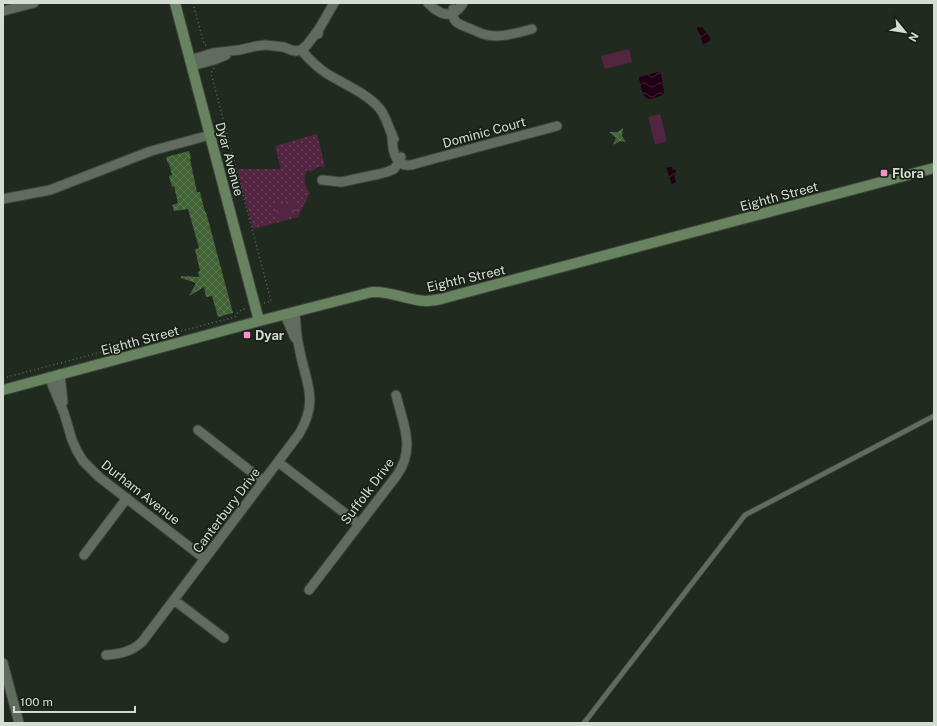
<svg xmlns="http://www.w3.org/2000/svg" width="937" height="726" viewBox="0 0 937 726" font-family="'Public Sans',sans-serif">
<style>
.grass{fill:url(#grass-dots)}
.park{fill:url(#park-crowns)}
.pitch{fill:#532541}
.water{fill:url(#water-waves)}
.building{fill:url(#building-cross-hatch)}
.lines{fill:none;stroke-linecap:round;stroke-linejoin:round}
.lane-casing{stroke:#3f473d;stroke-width:6}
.street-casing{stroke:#3f473d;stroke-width:11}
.secondary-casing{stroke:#3f473d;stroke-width:12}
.path{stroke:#60685d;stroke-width:1.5;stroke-dasharray:1 3;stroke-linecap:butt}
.lane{stroke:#606c5d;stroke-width:4.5}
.street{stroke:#606c5d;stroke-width:9}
.secondary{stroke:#688360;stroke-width:10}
.poi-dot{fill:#f790cd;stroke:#172115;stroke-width:1.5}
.labels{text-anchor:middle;stroke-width:3.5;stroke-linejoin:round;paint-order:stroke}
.street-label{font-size:13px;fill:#d5dcd3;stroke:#172115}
.poi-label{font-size:13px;font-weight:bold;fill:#d5dcd3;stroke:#172115;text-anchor:start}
</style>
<defs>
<pattern id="grass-dots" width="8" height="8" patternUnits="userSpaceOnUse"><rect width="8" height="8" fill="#532541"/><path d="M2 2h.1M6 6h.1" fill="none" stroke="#6b445c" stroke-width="1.8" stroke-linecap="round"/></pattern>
<pattern id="park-crowns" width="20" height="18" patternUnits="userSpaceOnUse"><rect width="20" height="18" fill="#532541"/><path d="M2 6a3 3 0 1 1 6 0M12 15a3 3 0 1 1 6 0" fill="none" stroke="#6b445c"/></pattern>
<pattern id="water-waves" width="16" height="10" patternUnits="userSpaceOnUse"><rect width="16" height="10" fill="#200014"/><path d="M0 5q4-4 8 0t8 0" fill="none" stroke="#402535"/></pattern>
<pattern id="building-cross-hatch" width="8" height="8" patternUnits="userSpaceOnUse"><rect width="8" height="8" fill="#406235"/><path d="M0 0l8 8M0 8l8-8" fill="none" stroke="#5b7851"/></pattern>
</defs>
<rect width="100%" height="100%" fill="#212a1e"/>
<path class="grass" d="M 317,134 L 325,167 C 319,166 315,168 311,172 L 307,170 C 303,178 304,186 310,193 L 298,217 L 253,229 L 239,176 L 238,169 L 281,169 L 275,146 Z"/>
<path class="park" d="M 287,201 L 295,201 L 297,214 L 278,221 L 275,205 Z"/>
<path class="pitch" d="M 629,49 L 632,62 L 605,69 L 601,56 Z
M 660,114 L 667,141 L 655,145 L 648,117 Z"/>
<path class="water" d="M 700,26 L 703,28 L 710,38 L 710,40 L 705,46 L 703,44 L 701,38 L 702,37 C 700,34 697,31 697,27 Z
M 658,72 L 661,73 L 664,93 L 663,95 C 659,96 654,99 650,99 C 642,99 641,85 639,79 L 639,77 Z
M 671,166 L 673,170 L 675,169 L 677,174 L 674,175 L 676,183 L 672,185 L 666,167 Z"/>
<path class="building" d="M 623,128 L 622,136 L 626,142 L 620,141 L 613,145 L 616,138 L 609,132 L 618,132 L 619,131 Z
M 189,151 L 191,158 L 190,159 L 197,192 L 200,192 L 205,212 L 206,212 L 233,313 L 218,317 L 212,296 L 206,297 L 204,287 L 189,296 L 196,283 L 181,278 L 181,276 L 199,277 L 198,272 L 200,271 L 195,249 L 199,248 L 188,209 L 174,211 L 172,205 L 178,203 L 174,186 L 172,187 L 169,176 L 172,175 L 169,163 L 168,164 L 166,157 Z"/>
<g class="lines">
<g class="lane-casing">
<path id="lane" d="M 584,723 L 745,515 L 934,416"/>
</g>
<g class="street-casing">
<path id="street" d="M 428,3 C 431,6 434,9 438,11 C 448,18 458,12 463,3
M 453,9 C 452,21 456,23 466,27 C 472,29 477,32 483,34 C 499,39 516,33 532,29
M 3,11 L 34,3
M 318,34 L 319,29 L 334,3
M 301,50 C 309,59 316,67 326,73 C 343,84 367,93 380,109 C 387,118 389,130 394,139
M 190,60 L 213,53 L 239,50 L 257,46 L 265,45 L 284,47 L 291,50 L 296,51 L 301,50 L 307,45 L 319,29
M 192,66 L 214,60 L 226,55
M 392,134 C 392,151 395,172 418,163 L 557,126
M 322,180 L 341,182 L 379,174 L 387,172 L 394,169 L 399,162 L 401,157
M 3,199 L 50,190 L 151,151 L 210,135
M 285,315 L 295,338
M 60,374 L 63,402
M 49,377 L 64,413 L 72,440 L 77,451 L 83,461 L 99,477 L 205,559
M 198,430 L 263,481
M 278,462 L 359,524
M 84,555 L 127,498
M 309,590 L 397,475 C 416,448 403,424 396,395
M 174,600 L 224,638
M 106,655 C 120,654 131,652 142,642 L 299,434 C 320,399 305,382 299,347 C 296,335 296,324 295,312
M 3,663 L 19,723"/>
</g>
<g class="secondary-casing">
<path id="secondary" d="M 175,3 L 259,321
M 3,390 L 259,321 L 372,292 C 391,291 407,300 425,301 C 431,301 436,300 441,299 L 934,168"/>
</g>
<path class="path" d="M 193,3 L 204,44 L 207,46
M 214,68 L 211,73 L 271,301 L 264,303
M 3,378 L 235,317 L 239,311 L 247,308"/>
<use href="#lane" class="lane"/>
<use href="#street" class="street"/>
<use href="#secondary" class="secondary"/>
</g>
<g class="poi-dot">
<rect x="880" y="169" width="8" height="8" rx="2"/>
<rect x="243" y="331" width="8" height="8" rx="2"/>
</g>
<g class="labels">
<g class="street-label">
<text transform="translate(484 132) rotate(-15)" y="5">Dominic Court</text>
<text transform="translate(230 159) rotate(75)" y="5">Dyar Avenue</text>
<text transform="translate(779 196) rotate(-15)" y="5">Eighth Street</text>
<text transform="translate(466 278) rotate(-13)" y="5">Eighth Street</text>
<text transform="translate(140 340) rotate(-15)" y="5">Eighth Street</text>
<text transform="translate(367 491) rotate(-53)" y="5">Suffolk Drive</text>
<text transform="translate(141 492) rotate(38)" y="5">Durham Avenue</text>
<text transform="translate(226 510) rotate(-53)" y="5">Canterbury Drive</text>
</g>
<g class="poi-label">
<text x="892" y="178">Flora</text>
<text x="255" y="340">Dyar</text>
</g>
</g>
<rect width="937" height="726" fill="none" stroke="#d5dcd3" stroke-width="8"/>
<g transform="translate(905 32) rotate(120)" stroke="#172115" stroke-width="3" paint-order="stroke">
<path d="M0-3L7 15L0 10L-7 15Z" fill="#d5dcd3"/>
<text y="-6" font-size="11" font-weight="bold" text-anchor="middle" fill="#d5dcd3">N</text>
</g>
<path d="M14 706v6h121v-6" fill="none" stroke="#d5dcd3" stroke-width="2"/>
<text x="20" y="706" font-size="12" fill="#d5dcd3" stroke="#172115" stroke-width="3" paint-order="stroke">100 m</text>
</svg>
